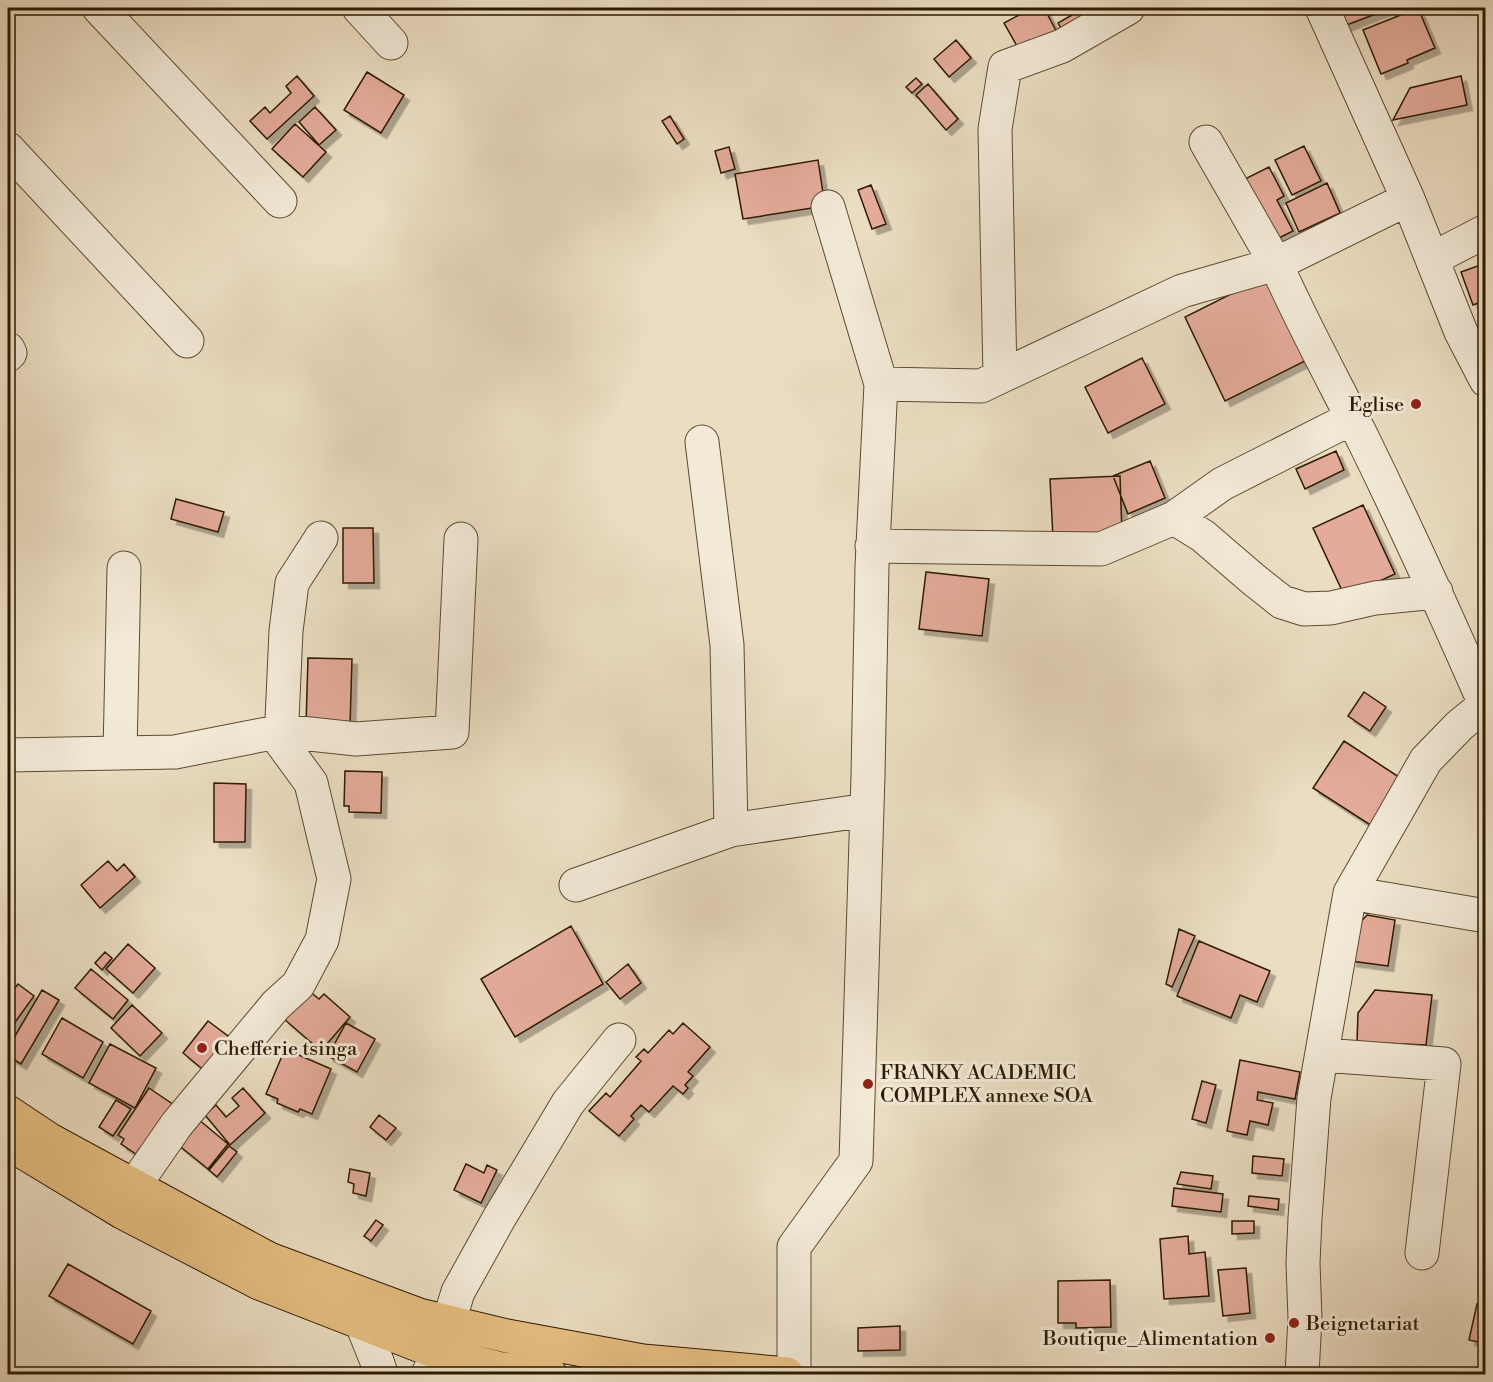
<svg xmlns="http://www.w3.org/2000/svg" width="1493" height="1382" viewBox="0 0 1493 1382" font-family="'Libre Bodoni',serif">
<style>
.building{fill:#e4ab9a;stroke:#2d1a00;stroke-width:1.5;filter:url(#shadow)}
.lines{fill:none;stroke-linecap:round;stroke-linejoin:round}
.minor-casing{stroke:#5c4b30;stroke-width:35}
.major-casing{stroke:#2d1a00;stroke-width:35}
.minor{stroke:#f2e9d7;stroke-width:33}
.major{stroke:#e6be81;stroke-width:33}
.poi-dot{fill:#8f2418;stroke:#f2e9d7;stroke-width:2}
.labels{text-anchor:middle;stroke-width:6;stroke-linejoin:round;paint-order:stroke}
.poi-label{font-size:20px;fill:#2d1a00;stroke:#f2e9d7;text-anchor:start}
</style>
<defs>
<filter id="shadow"><feDropShadow dx="5.5" dy="5.5" stdDeviation="0" flood-color="#0004"/></filter>
</defs>
<rect width="100%" height="100%" fill="#ebddc2"/>
<filter id="stains"><feTurbulence type="fractalNoise" baseFrequency=".00333" numOctaves="4"/><feColorMatrix values="0 0 0 0 .2 0 0 0 0 .09 0 0 0 0 .02 0 0 0 .5 -.17"/></filter>
<radialGradient id="worn" r=".72"><stop offset=".6" stop-color="#630" stop-opacity="0"/><stop offset="1" stop-color="#630" stop-opacity=".3"/></radialGradient>
<path class="building" d="M 1032,8 L 1044,8 L 1060,38 L 1034,46 L 1030,40 L 1017,46 L 1004,23 Z
M 1084,8 L 1116,8 L 1066,37 L 1058,23 Z
M 1337,8 L 1385,8 L 1386,10 L 1344,26 Z
M 1418,8 L 1435,48 L 1407,60 L 1408,63 L 1381,74 L 1363,30 Z
M 956,40 L 971,58 L 949,77 L 934,59 Z
M 367,72 L 404,95 L 381,133 L 344,110 Z
M 297,76 L 314,96 L 267,139 L 250,121 L 265,107 L 270,113 L 291,93 L 286,86 Z
M 1461,76 L 1467,105 L 1393,120 L 1410,88 Z
M 916,78 L 922,84 L 912,93 L 906,87 Z
M 928,84 L 958,119 L 946,130 L 916,95 Z
M 315,107 L 336,130 L 319,145 L 299,122 Z
M 670,116 L 684,139 L 677,144 L 662,121 Z
M 295,124 L 326,152 L 303,177 L 272,149 Z
M 1304,146 L 1321,181 L 1292,195 L 1275,160 Z
M 729,147 L 735,169 L 721,173 L 715,151 Z
M 818,160 L 825,206 L 743,219 L 735,174 Z
M 1269,167 L 1284,196 L 1277,200 L 1293,231 L 1273,241 L 1243,180 Z
M 1327,183 L 1340,213 L 1299,232 L 1286,203 Z
M 871,185 L 886,224 L 872,229 L 858,190 Z
M 1486,263 L 1486,300 L 1473,305 L 1461,272 Z
M 1267,276 L 1307,360 L 1225,401 L 1185,317 Z
M 1142,358 L 1165,404 L 1108,433 L 1085,387 Z
M 1336,451 L 1344,470 L 1305,489 L 1296,469 Z
M 1150,461 L 1165,498 L 1128,514 L 1113,476 Z
M 1120,476 L 1122,534 L 1053,538 L 1050,479 Z
M 176,499 L 224,512 L 218,532 L 171,519 Z
M 1363,505 L 1395,574 L 1345,597 L 1313,528 Z
M 343,528 L 373,528 L 374,583 L 343,583 Z
M 926,572 L 989,579 L 982,636 L 919,629 Z
M 308,658 L 352,659 L 350,726 L 306,725 Z
M 1364,692 L 1386,707 L 1370,731 L 1348,716 Z
M 1344,741 L 1405,781 L 1375,828 L 1313,788 Z
M 345,771 L 382,772 L 381,813 L 349,812 L 349,806 L 344,806 Z
M 214,783 L 246,784 L 245,842 L 214,842 Z
M 108,861 L 117,871 L 124,864 L 135,877 L 100,908 L 81,885 Z
M 1367,915 L 1395,920 L 1388,966 L 1351,961 L 1356,927 Z
M 571,926 L 603,984 L 515,1037 L 481,979 Z
M 1179,929 L 1195,936 L 1172,987 L 1166,984 Z
M 1199,941 L 1270,971 L 1257,1002 L 1240,995 L 1231,1018 L 1177,996 Z
M 128,944 L 155,968 L 133,993 L 106,969 Z
M 105,952 L 112,958 L 102,970 L 95,963 Z
M 628,964 L 641,983 L 620,999 L 606,982 Z
M 91,969 L 128,1000 L 113,1019 L 75,988 Z
M 18,984 L 34,996 L 8,1032 L 8,997 Z
M 42,990 L 59,1000 L 21,1064 L 8,1056 L 8,1048 Z
M 308,990 L 319,999 L 324,994 L 350,1017 L 321,1051 L 284,1019 Z
M 1375,990 L 1432,995 L 1426,1045 L 1357,1042 L 1358,1013 Z
M 132,1005 L 162,1033 L 140,1056 L 111,1028 Z
M 62,1018 L 103,1042 L 83,1078 L 42,1054 Z
M 208,1021 L 232,1039 L 206,1072 L 183,1053 Z
M 346,1023 L 375,1039 L 357,1072 L 328,1056 Z
M 683,1023 L 710,1047 L 688,1072 L 693,1076 L 685,1085 L 688,1088 L 683,1094 L 673,1086 L 649,1112 L 641,1105 L 631,1116 L 634,1119 L 619,1136 L 589,1111 L 606,1093 L 610,1097 L 641,1061 L 636,1057 L 644,1049 L 648,1053 L 669,1030 L 673,1034 Z
M 110,1044 L 156,1068 L 135,1108 L 89,1083 Z
M 285,1049 L 331,1069 L 312,1114 L 300,1109 L 298,1112 L 277,1103 L 278,1099 L 266,1094 Z
M 1240,1060 L 1300,1072 L 1295,1099 L 1258,1092 L 1257,1100 L 1273,1103 L 1268,1125 L 1250,1121 L 1247,1135 L 1227,1131 Z
M 1202,1081 L 1216,1085 L 1206,1123 L 1192,1119 Z
M 149,1088 L 174,1105 L 143,1152 L 139,1149 L 136,1154 L 121,1144 L 124,1139 L 118,1135 Z
M 243,1088 L 265,1113 L 230,1145 L 205,1115 L 216,1105 L 226,1117 L 239,1106 L 232,1098 Z
M 116,1100 L 131,1109 L 113,1136 L 99,1127 Z
M 379,1115 L 396,1128 L 386,1140 L 370,1127 Z
M 198,1119 L 228,1144 L 208,1169 L 177,1144 Z
M 229,1146 L 237,1152 L 217,1177 L 209,1170 Z
M 1253,1156 L 1284,1159 L 1282,1176 L 1252,1173 Z
M 466,1164 L 484,1173 L 487,1165 L 497,1170 L 481,1203 L 454,1190 Z
M 350,1169 L 370,1173 L 366,1196 L 353,1193 L 354,1184 L 348,1182 Z
M 1181,1172 L 1213,1176 L 1211,1189 L 1177,1184 Z
M 1174,1188 L 1223,1194 L 1221,1212 L 1172,1206 Z
M 1249,1196 L 1279,1199 L 1278,1210 L 1248,1206 Z
M 376,1220 L 383,1225 L 371,1241 L 364,1236 Z
M 1232,1221 L 1254,1221 L 1254,1233 L 1232,1234 Z
M 1188,1236 L 1189,1254 L 1205,1252 L 1209,1296 L 1164,1299 L 1160,1239 Z
M 68,1264 L 151,1311 L 133,1344 L 49,1296 Z
M 1246,1268 L 1250,1313 L 1223,1316 L 1218,1270 Z
M 1110,1280 L 1111,1327 L 1076,1328 L 1076,1323 L 1058,1323 L 1058,1281 Z
M 1477,1304 L 1486,1306 L 1479,1342 L 1469,1340 Z
M 900,1326 L 900,1350 L 858,1351 L 858,1328 Z"/>
<g class="lines">
<g class="minor-casing">
<path id="minor" d="M 99,8 L 280,201
M 359,8 L 391,43
M 1322,8 L 1408,199 L 1461,332 L 1486,380
M 1206,142 L 1276,264 L 1408,199
M 8,149 L 187,341
M 1432,259 L 1486,231
M 8,349 L 10,353 L 8,355
M 1000,377 L 995,129 L 1005,67 L 1062,46 L 1128,8
M 881,384 L 981,386 L 1182,291 L 1276,264 C 1302,323 1334,381 1363,439 C 1406,527 1446,615 1485,704
M 702,442 L 727,645 L 731,830
M 1174,518 L 1203,536 L 1253,579 L 1282,602 L 1304,609 L 1331,608 L 1375,598 L 1436,592
M 872,546 L 1101,549 L 1174,518 L 1222,484 L 1352,418
M 120,753 L 124,568
M 8,755 L 175,752 L 282,731 L 356,739 L 452,732 L 461,539
M 576,885 L 731,830 L 867,810
M 1350,893 L 1486,916
M 1323,1055 L 1444,1064 L 1422,1253
M 134,1186 L 177,1124 L 276,1005 L 298,985 L 322,940 L 334,879 L 311,783 L 281,742 L 286,631 L 292,583 L 321,538
M 362,1324 L 378,1364 L 381,1374
M 428,1374 L 439,1353 L 458,1292 L 498,1220 L 568,1103 L 619,1040
M 794,1374 L 794,1247 L 856,1161 L 868,776 L 872,566 L 881,384 L 828,207
M 1302,1374 L 1305,1318 L 1303,1263 L 1305,1218 L 1314,1098 L 1350,893 L 1426,760 L 1460,725 L 1486,704"/>
</g>
<g class="major-casing">
<path id="major" d="M 8,1112 L 50,1140 L 269,1259 L 419,1315 L 507,1336 L 643,1361 L 787,1374
M 8,1143 L 122,1212 L 259,1283 L 439,1353 L 501,1369 L 550,1374"/>
</g>
<use href="#minor" class="minor"/>
<use href="#major" class="major"/>
</g>
<g class="poi-dot">
<circle cx="1416" cy="404" r="6"/>
<circle cx="202" cy="1048" r="6"/>
<circle cx="868" cy="1084" r="6"/>
<circle cx="1294" cy="1323" r="6"/>
<circle cx="1270" cy="1338" r="6"/>
</g>
<g class="labels">
<g class="poi-label">
<text x="1404" y="411" text-anchor="end">Eglise</text>
<text x="214" y="1055">Chefferie tsinga</text>
<text x="880" y="1079">FRANKY ACADEMIC<tspan x="880" dy="23">COMPLEX annexe SOA</tspan></text>
<text x="1306" y="1330">Beignetariat</text>
<text x="1258" y="1345" text-anchor="end">Boutique_Alimentation</text>
</g>
</g>
<rect width="1493" height="1382" fill="none" stroke="#ebddc2" stroke-width="30"/>
<rect x="9" y="9" width="1475" height="1364" fill="none" stroke="#2d1a00" stroke-width="3"/>
<rect x="15" y="15" width="1463" height="1352" fill="none" stroke="#2d1a00" stroke-width="1.5"/>
<rect width="100%" height="100%" filter="url(#stains)"/>
<rect width="100%" height="100%" fill="url(#worn)"/>
</svg>
